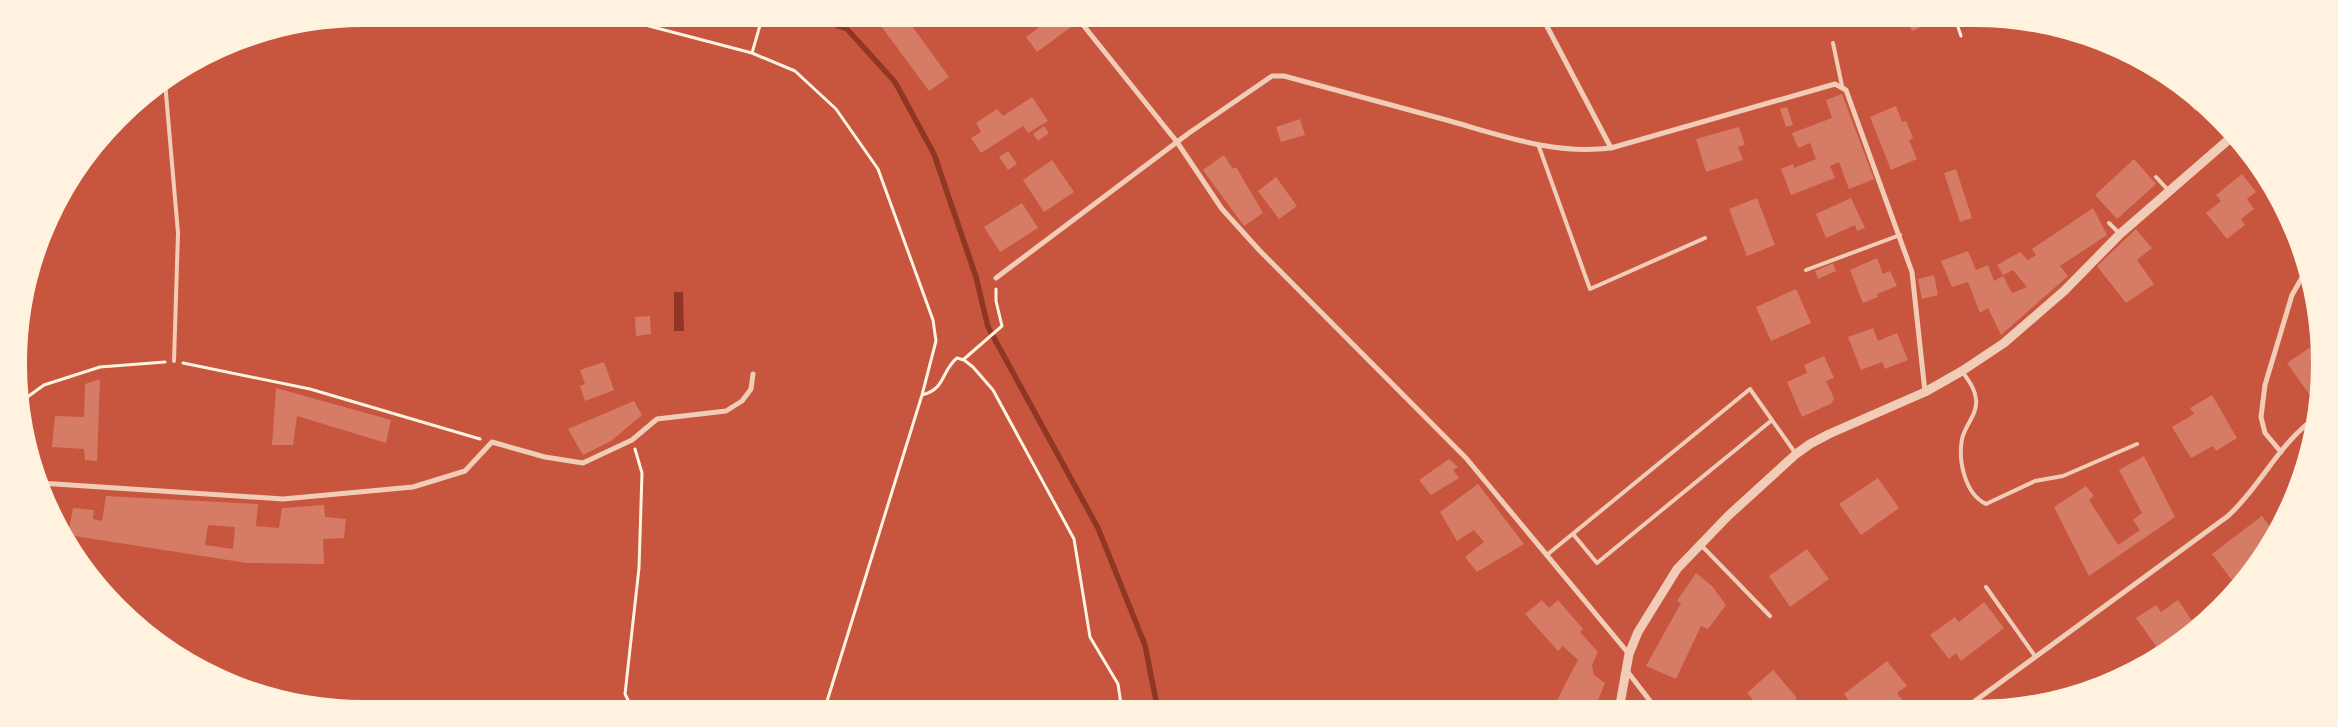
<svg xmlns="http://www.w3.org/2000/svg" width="2338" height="727" viewBox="0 0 2338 727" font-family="'Alegreya Sans',sans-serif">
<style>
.water{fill:#8f3625}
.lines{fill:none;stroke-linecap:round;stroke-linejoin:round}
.stream{stroke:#8f3625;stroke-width:5.5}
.building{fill:#d67c66;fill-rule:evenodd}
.path{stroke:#fff3e0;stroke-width:3}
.service{stroke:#f1ccb7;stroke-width:4}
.minor{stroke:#f1ccb7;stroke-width:5}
.tertiary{stroke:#f1ccb7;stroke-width:9}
.rim{fill:none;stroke:#fff3e0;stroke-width:6}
</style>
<rect width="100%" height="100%" fill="#c8553d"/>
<path class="water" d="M 674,292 L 683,292 L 684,331 L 674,331 Z"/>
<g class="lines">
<path class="stream" d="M 809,15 L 847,29 L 895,82 L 934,154 L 976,277 L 988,327 L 1098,528 L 1145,645 L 1158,711"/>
</g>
<path class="building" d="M 873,15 L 904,15 L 949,77 L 929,91 Z
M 1056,15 L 1062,15 L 1071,27 L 1037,52 L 1026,37 Z
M 1198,15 L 1246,15 L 1222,27 L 1217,17 L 1203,24 Z
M 1905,15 L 1948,15 L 1912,31 Z
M 1842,94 L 1874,179 L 1849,189 L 1839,162 L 1830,166 L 1835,178 L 1791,195 L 1781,169 L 1793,164 L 1794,168 L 1816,159 L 1810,143 L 1798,148 L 1792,133 L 1832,118 L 1826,100 Z
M 1032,97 L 1048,121 L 1028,133 L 1023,126 L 981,153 L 971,138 L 981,132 L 976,123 L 997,109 L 1003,116 Z
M 2199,99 L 2205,104 L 2195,111 L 2190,105 Z
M 1896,106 L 1902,122 L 1906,121 L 1913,138 L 1909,140 L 1917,159 L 1891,170 L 1870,117 Z
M 1787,107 L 1793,125 L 1786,127 L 1780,109 Z
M 1300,119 L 1305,135 L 1281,142 L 1276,127 Z
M 1044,126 L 1049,133 L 1038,141 L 1033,134 Z
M 1739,127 L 1745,145 L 1738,147 L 1743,160 L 1706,172 L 1696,139 Z
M 1008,151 L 1017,164 L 1008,170 L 999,157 Z
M 1224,155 L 1233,169 L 1236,167 L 1263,213 L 1244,226 L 1203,170 Z
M 2134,159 L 2156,184 L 2117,219 L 2095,195 Z
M 1052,160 L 1074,192 L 1044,212 L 1023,180 Z
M 1956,169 L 1972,218 L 1960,222 L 1944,173 Z
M 2242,174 L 2256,192 L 2247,199 L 2254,209 L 2241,219 L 2245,225 L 2227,239 L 2206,213 L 2221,201 L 2216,195 Z
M 1276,177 L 1297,206 L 1279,219 L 1258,191 Z
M 1757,198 L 1775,245 L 1747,256 L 1729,209 Z
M 1851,198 L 1865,228 L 1857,231 L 1855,225 L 1826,238 L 1816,214 Z
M 1022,203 L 1038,228 L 1000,252 L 984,227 Z
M 2093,208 L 2107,235 L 2060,266 L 2068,276 L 2001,335 L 1988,308 L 1980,313 L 1968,282 L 1952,287 L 1941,261 L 1968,251 L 1976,270 L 1988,265 L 1994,281 L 2003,276 L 2012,293 L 2027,287 L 2013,270 L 2003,275 L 1997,265 L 2020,252 L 2028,260 L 2036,255 L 2032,249 Z
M 2136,229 L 2152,248 L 2137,260 L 2154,284 L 2126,303 L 2097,266 Z
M 1877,258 L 1883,274 L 1890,271 L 1897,286 L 1877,294 L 1878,297 L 1863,303 L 1850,270 Z
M 1833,263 L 1836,271 L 1818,279 L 1815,271 Z
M 1934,275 L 1938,295 L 1922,299 L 1918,279 Z
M 1796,289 L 1811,323 L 1771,341 L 1756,307 Z
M 650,316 L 651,334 L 636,336 L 635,317 Z
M 1873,328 L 1878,341 L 1897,333 L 1908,360 L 1885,369 L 1882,362 L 1861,370 L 1848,337 Z
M 2321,340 L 2323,364 L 2321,386 L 2309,394 L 2287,363 Z
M 1824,356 L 1834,378 L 1826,381 L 1834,398 L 1832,403 L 1802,417 L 1787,382 L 1807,373 L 1804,365 Z
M 604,362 L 614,390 L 585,401 L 580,386 L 585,384 L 580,370 Z
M 100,379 L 97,461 L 85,460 L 84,449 L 52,447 L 55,416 L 84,417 L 85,384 Z
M 276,388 L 391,420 L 386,443 L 297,416 L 293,445 L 272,445 Z
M 2212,395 L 2237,438 L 2216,451 L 2213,446 L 2191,458 L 2172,427 L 2194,414 L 2190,408 Z
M 634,401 L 642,415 L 611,441 L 583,455 L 568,429 Z
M 2144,456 L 2175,517 L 2089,576 L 2054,507 L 2086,486 L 2094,496 L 2089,500 L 2118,545 L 2140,530 L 2133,520 L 2142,513 L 2119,470 Z
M 1449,459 L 1458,467 L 1453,470 L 1459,478 L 1431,495 L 1419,480 Z
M 1878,478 L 1899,508 L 1861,535 L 1839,504 Z
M 1478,484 L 1524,544 L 1477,572 L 1465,557 L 1484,542 L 1474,530 L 1457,541 L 1440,512 Z
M 106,496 L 258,504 L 256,526 L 279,528 L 282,508 L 324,505 L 325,517 L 346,519 L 344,538 L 323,539 L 324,564 L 247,563 L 68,535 L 73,508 L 94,510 L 93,519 L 102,521 ZM 208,525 L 235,527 L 233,549 L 205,545 Z
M 2262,516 L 2277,536 L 2266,551 L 2251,562 L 2254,566 L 2238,588 L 2212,554 Z
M 1807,549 L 1829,579 L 1790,607 L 1769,576 Z
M 1696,573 L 1712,586 L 1726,605 L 1708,629 L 1701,626 L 1676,679 L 1646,666 L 1681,603 L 1677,601 Z
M 1542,600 L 1549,608 L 1558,600 L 1583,629 L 1580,632 L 1598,652 L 1592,665 L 1594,675 L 1605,683 L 1594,710 L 1576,710 L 1557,700 L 1578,660 L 1563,646 L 1558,651 L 1525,614 Z
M 2178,600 L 2195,625 L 2201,621 L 2203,623 L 2161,653 L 2136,618 L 2156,605 L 2161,612 Z
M 1984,602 L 2004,628 L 1961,661 L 1956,653 L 1949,659 L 1930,635 L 1955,617 L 1959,622 Z
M 1887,661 L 1907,686 L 1897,693 L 1904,702 L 1896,709 L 1855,709 L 1844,694 Z
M 1773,670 L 1797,698 L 1784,709 L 1761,709 L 1747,693 Z"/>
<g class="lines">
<path class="path" d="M 619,15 L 630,21 L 752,53 L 795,71 L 836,109 L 878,169 L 933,320 L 936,341 L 922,395 L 824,711
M 1955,18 L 1961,36
M 1882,20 L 1894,15
M 752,53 L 763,15
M 964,359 L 1002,326 L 996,301 L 996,289
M 183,363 L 310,389 L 480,439
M 922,395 C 946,389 941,371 957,358 L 964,360 L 973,367 L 993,390 L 1074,539 L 1090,637 L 1118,684 L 1122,711
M 19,403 L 44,385 L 100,367 L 165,362
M 1636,710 L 1639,702
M 634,712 L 625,694 L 639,568 L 642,473 L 635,449"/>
<path class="service" d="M 1833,43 L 1842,86
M 165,82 L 178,233 L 174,361
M 1538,144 L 1590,289 L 1705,238
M 2156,177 L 2168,190
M 2109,223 L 2120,234
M 1806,270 L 1900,235
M 1962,371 C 1968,380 1975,388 1976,399 C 1978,414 1965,425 1962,439 C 1958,461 1965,494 1986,504 L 2035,481 L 2063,476 L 2137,444
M 1573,534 L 1597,563 L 1772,420
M 1701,545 L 1770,616
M 1548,554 L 1750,389 L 1796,454
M 1986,587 L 2035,656"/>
<path class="minor" d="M 1075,15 L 1177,142 L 1222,209 L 1260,251 L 1466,458 L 1629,654
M 1541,15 L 1611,148
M 996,278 L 1189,133 L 1272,76 L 1284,76 C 1340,91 1395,106 1450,121 C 1503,136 1555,155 1611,148 L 1835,84 L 1846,90 L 1912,272 L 1925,392
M 2281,452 L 2265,433 L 2261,417 L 2265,385 L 2292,295 L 2308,267
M 40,483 L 283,499 L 413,487 L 465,471 L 492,442 L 545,457 L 583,463 L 632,440 L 657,419 L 726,411 L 742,401 L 751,389 L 753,374
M 1627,671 L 1657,710
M 1964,709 L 2228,516 C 2261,486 2280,441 2318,416"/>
<path class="tertiary" d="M 1619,710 L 1629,654 L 1638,632 L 1677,569 L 1728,516 L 1796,454 L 1810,444 L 1829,434 L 1925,392 L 1962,371 L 2004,343 L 2064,291 L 2120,234 L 2235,134"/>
</g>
<path d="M0 0H2338V727H0ZM363 24H1975A339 339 0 0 1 2314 363V364A339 339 0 0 1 1975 703H363A339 339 0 0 1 24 364V363A339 339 0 0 1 363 24Z" fill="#fff3e0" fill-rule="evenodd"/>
<path class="rim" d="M363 24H1975A339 339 0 0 1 2314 363V364A339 339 0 0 1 1975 703H363A339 339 0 0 1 24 364V363A339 339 0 0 1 363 24Z"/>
</svg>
